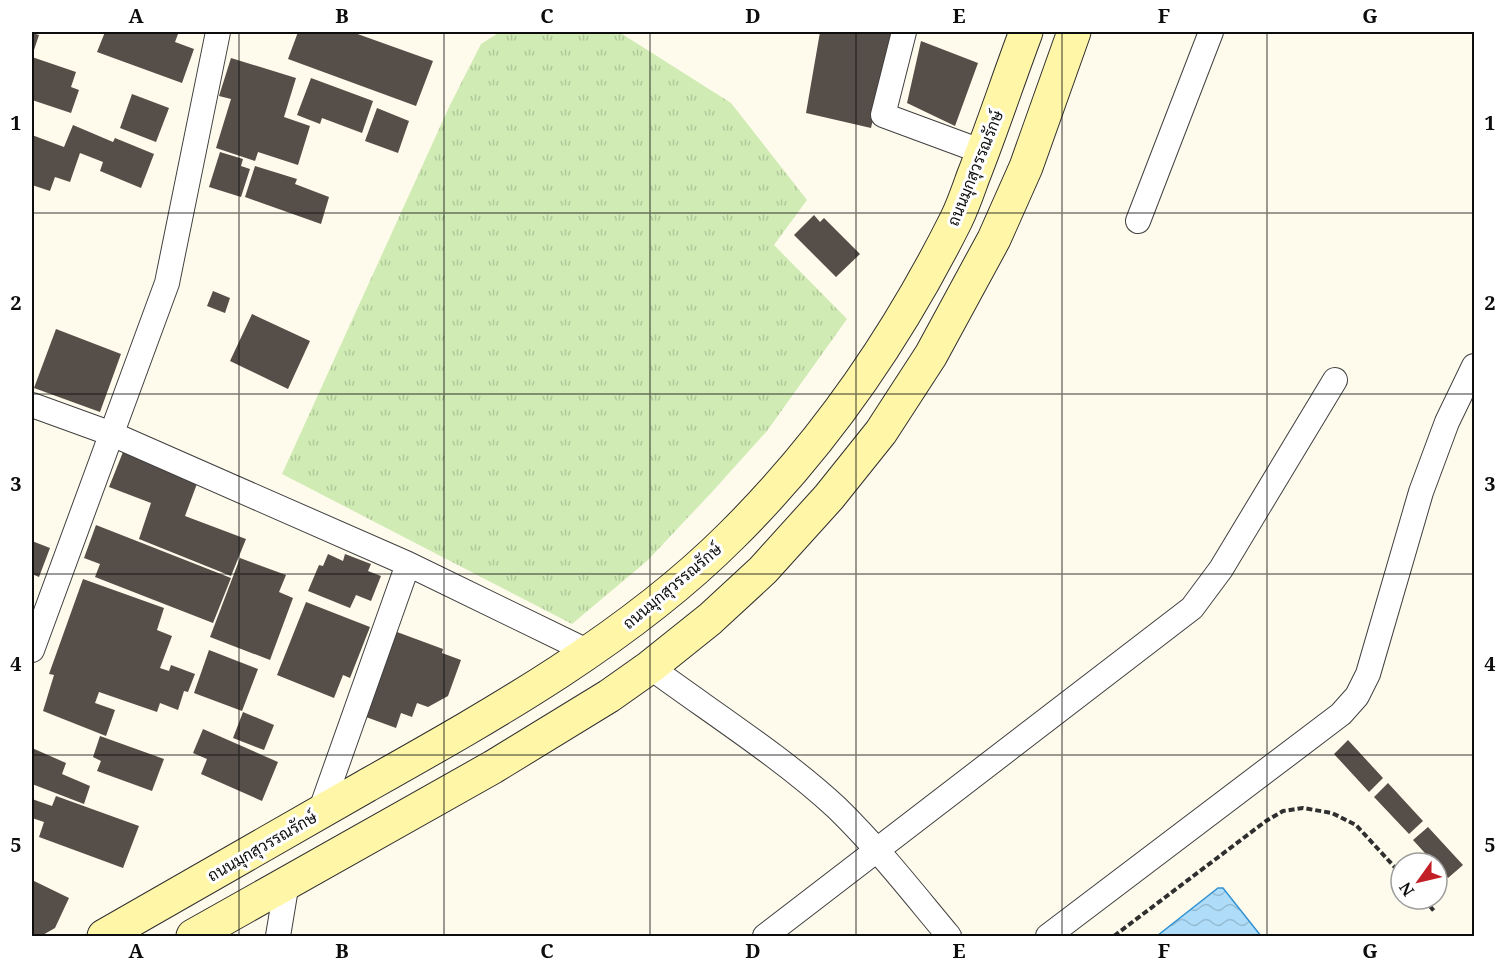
<svg xmlns="http://www.w3.org/2000/svg" width="1506" height="968" viewBox="0 0 1506 968" font-family="'Noto Serif',Sarabun,serif">
<style>
.grass{fill:url(#grass-tufts)}
.water{fill:url(#water-waves);stroke:#3292d3;stroke-width:1.5}
.building{fill:#564e49}
.lines{fill:none;stroke-linecap:round;stroke-linejoin:round}
.street-casing{stroke:#404040;stroke-width:26}
.secondary-casing{stroke:#2f2f2f;stroke-width:35}
.path{stroke:#2f2f2f;stroke-width:4;stroke-dasharray:6 3;stroke-linecap:butt}
.street{stroke:#fff;stroke-width:24}
.secondary{stroke:#fff6a7;stroke-width:33}
.grid{fill:none;stroke:#0d0d0d;stroke-width:1.5;stroke-opacity:0.55}
.labels{text-anchor:middle;stroke-width:6;stroke-linejoin:round;paint-order:stroke}
.street-label{font-size:16px;fill:#0d0d0d;stroke:#fff}
.neatline{fill:none;stroke:#0d0d0d;stroke-width:2}
.grid-label{font-size:20px;text-anchor:middle;font-weight:bold;fill:#0d0d0d}
</style>
<defs>
<pattern id="grass-tufts" width="24" height="20" patternUnits="userSpaceOnUse" patternTransform="scale(1.5)"><rect width="24" height="20" fill="#d0ebb4"/><path d="M3 7l-1-3M5 7V3M7 7l1-3M15 17l-1-3M17 17v-4M19 17l1-3" fill="none" stroke="#b1c89a"/></pattern>
<pattern id="water-waves" width="16" height="10" patternUnits="userSpaceOnUse" patternTransform="scale(1.5)"><rect width="16" height="10" fill="#afddf9"/><path d="M0 5q4-4 8 0t8 0" fill="none" stroke="#95bcd4"/></pattern>
</defs>
<rect width="100%" height="100%" fill="#fffbec"/>
<path class="grass" d="M 500,32 L 619,32 L 731,103 L 807,200 L 774,245 L 847,319 L 767,431 L 712,492 L 647,561 L 572,624 L 282,474 L 450,105 L 481,44 Z"/>
<path class="water" d="M 1218,888 L 1223,888 L 1261,936 L 1157,936 Z"/>
<path class="building" d="M 105,32 L 171,32 L 178,34 L 175,42 L 194,49 L 182,83 L 97,52 Z
M 298,32 L 352,32 L 433,61 L 416,106 L 288,59 Z
M 820,32 L 893,32 L 871,128 L 806,113 Z
M 32,33 L 39,35 L 32,56 Z
M 921,41 L 978,63 L 955,126 L 907,103 Z
M 32,57 L 76,72 L 71,87 L 79,90 L 71,113 L 32,100 Z
M 231,58 L 296,78 L 284,117 L 310,126 L 298,165 L 258,152 L 255,161 L 216,148 L 231,99 L 219,96 Z
M 311,78 L 373,101 L 362,133 L 322,118 L 320,124 L 297,115 Z
M 132,94 L 169,108 L 156,142 L 120,128 Z
M 377,108 L 409,121 L 398,153 L 365,141 Z
M 73,125 L 113,142 L 115,138 L 154,154 L 141,188 L 100,171 L 103,162 L 80,153 L 70,182 L 55,177 L 50,191 L 32,185 L 32,135 L 64,147 Z
M 220,152 L 243,159 L 241,166 L 250,169 L 241,197 L 209,187 Z
M 255,166 L 297,179 L 295,184 L 329,197 L 321,224 L 245,197 Z
M 814,215 L 820,222 L 824,218 L 860,254 L 836,277 L 794,235 Z
M 213,291 L 230,298 L 225,313 L 207,306 Z
M 252,314 L 310,341 L 288,389 L 230,361 Z
M 56,329 L 121,354 L 100,412 L 34,388 Z
M 123,452 L 198,481 L 185,516 L 246,539 L 231,576 L 139,539 L 151,503 L 109,487 Z
M 96,525 L 231,578 L 213,623 L 95,577 L 100,564 L 84,558 Z
M 32,541 L 50,548 L 39,577 L 32,574 Z
M 328,554 L 343,561 L 345,554 L 371,564 L 368,571 L 381,576 L 371,601 L 356,595 L 350,608 L 308,591 L 319,565 L 323,566 Z
M 240,558 L 286,575 L 279,592 L 293,598 L 270,660 L 210,637 Z
M 83,579 L 164,608 L 157,630 L 172,636 L 160,668 L 169,671 L 171,665 L 195,674 L 188,692 L 184,691 L 178,710 L 160,703 L 157,712 L 99,692 L 95,703 L 115,710 L 106,736 L 43,711 L 54,675 L 49,674 Z
M 306,602 L 370,627 L 350,678 L 343,675 L 334,698 L 277,675 Z
M 397,632 L 443,649 L 442,653 L 461,660 L 448,696 L 428,707 L 417,703 L 412,717 L 401,713 L 396,728 L 366,717 Z
M 209,650 L 258,669 L 242,711 L 194,693 Z
M 243,712 L 274,725 L 264,750 L 233,738 Z
M 203,729 L 278,762 L 262,801 L 201,774 L 207,759 L 193,753 Z
M 100,736 L 164,759 L 152,791 L 97,771 L 101,761 L 93,757 Z
M 1348,740 L 1383,778 L 1369,792 L 1334,754 Z
M 32,748 L 66,763 L 62,774 L 90,786 L 84,804 L 32,784 Z
M 1388,783 L 1423,821 L 1409,834 L 1374,797 Z
M 56,796 L 139,826 L 123,868 L 39,837 L 44,822 L 32,818 L 32,799 L 52,806 Z
M 1428,827 L 1463,865 L 1448,878 L 1437,866 L 1437,863 L 1434,863 L 1413,840 Z
M 32,880 L 69,898 L 55,928 L 41,936 L 32,936 Z"/>
<g class="lines">
<g class="street-casing">
<path id="street" d="M 904,32 L 883,115 L 983,152
M 1138,221 L 1211,32
M 32,405 L 112,434 L 408,564 L 589,652
M 32,650 L 167,283 L 218,32
M 650,667 C 711,712 782,757 837,808 C 878,848 913,893 949,936
M 320,812 L 408,564
M 278,936 L 287,882
M 765,936 L 1192,608 L 1221,569 L 1335,380
M 1048,936 L 1341,714 L 1357,696 L 1368,674 L 1421,492 L 1447,422 L 1474,366"/>
</g>
<g class="secondary-casing">
<path id="secondary" d="M 104,936 C 192,886 279,835 366,786 C 492,715 628,639 731,536 C 823,445 898,336 956,220 C 963,206 968,191 973,177 C 992,129 1008,80 1026,32
M 193,936 L 493,767 L 609,696 L 650,667 L 710,619 L 763,570 L 829,497 L 881,432 L 931,355 L 994,239 L 1026,167 L 1074,32"/>
</g>
<path class="path" d="M 1424,899 L 1434,911
M 1114,936 L 1266,821 L 1283,811 L 1303,808 L 1332,813 L 1356,825 L 1401,874"/>
<use href="#street" class="street"/>
<use href="#secondary" class="secondary"/>
</g>
<path class="grid" d="M 239,32 L 239,936M 444,32 L 444,936M 650,32 L 650,936M 856,32 L 856,936M 1062,32 L 1062,936M 1267,32 L 1267,936M 32,213 L 1474,213M 32,394 L 1474,394M 32,574 L 1474,574M 32,755 L 1474,755"/>
<g class="labels">
<g class="street-label">
<text transform="translate(975 168) rotate(-68)" y="6">ถนนมุกสุวรรณรักษ์</text>
<text transform="translate(672 586) rotate(-40)" y="6">ถนนมุกสุวรรณรักษ์</text>
<text transform="translate(262 846) rotate(-30)" y="6">ถนนมุกสุวรรณรักษ์</text>
</g>
</g>
<rect width="1506" height="968" fill="none" stroke="#ffffff" stroke-width="66"/>
<g transform="translate(1419 881) rotate(236)"><circle r="28" fill="#ffffff" stroke="#9e9e9e" stroke-width="1.5"/>
<path d="M0-4.5L10 22L0 15L-10 22Z" fill="#c21f26"/>
<text y="-9" font-size="16" font-weight="bold" text-anchor="middle" fill="#0d0d0d">N</text>
</g>
<rect x="33" y="33" width="1440" height="902" class="neatline"/>
<g class="grid-label">
<text x="136" y="23">A</text>
<text x="342" y="23">B</text>
<text x="547" y="23">C</text>
<text x="753" y="23">D</text>
<text x="959" y="23">E</text>
<text x="1164" y="23">F</text>
<text x="1370" y="23">G</text>
<text x="16" y="130">1</text>
<text x="1490" y="130">1</text>
<text x="16" y="310">2</text>
<text x="1490" y="310">2</text>
<text x="16" y="491">3</text>
<text x="1490" y="491">3</text>
<text x="16" y="671">4</text>
<text x="1490" y="671">4</text>
<text x="16" y="852">5</text>
<text x="1490" y="852">5</text>
<text x="136" y="958">A</text>
<text x="342" y="958">B</text>
<text x="547" y="958">C</text>
<text x="753" y="958">D</text>
<text x="959" y="958">E</text>
<text x="1164" y="958">F</text>
<text x="1370" y="958">G</text>
</g>
</svg>
